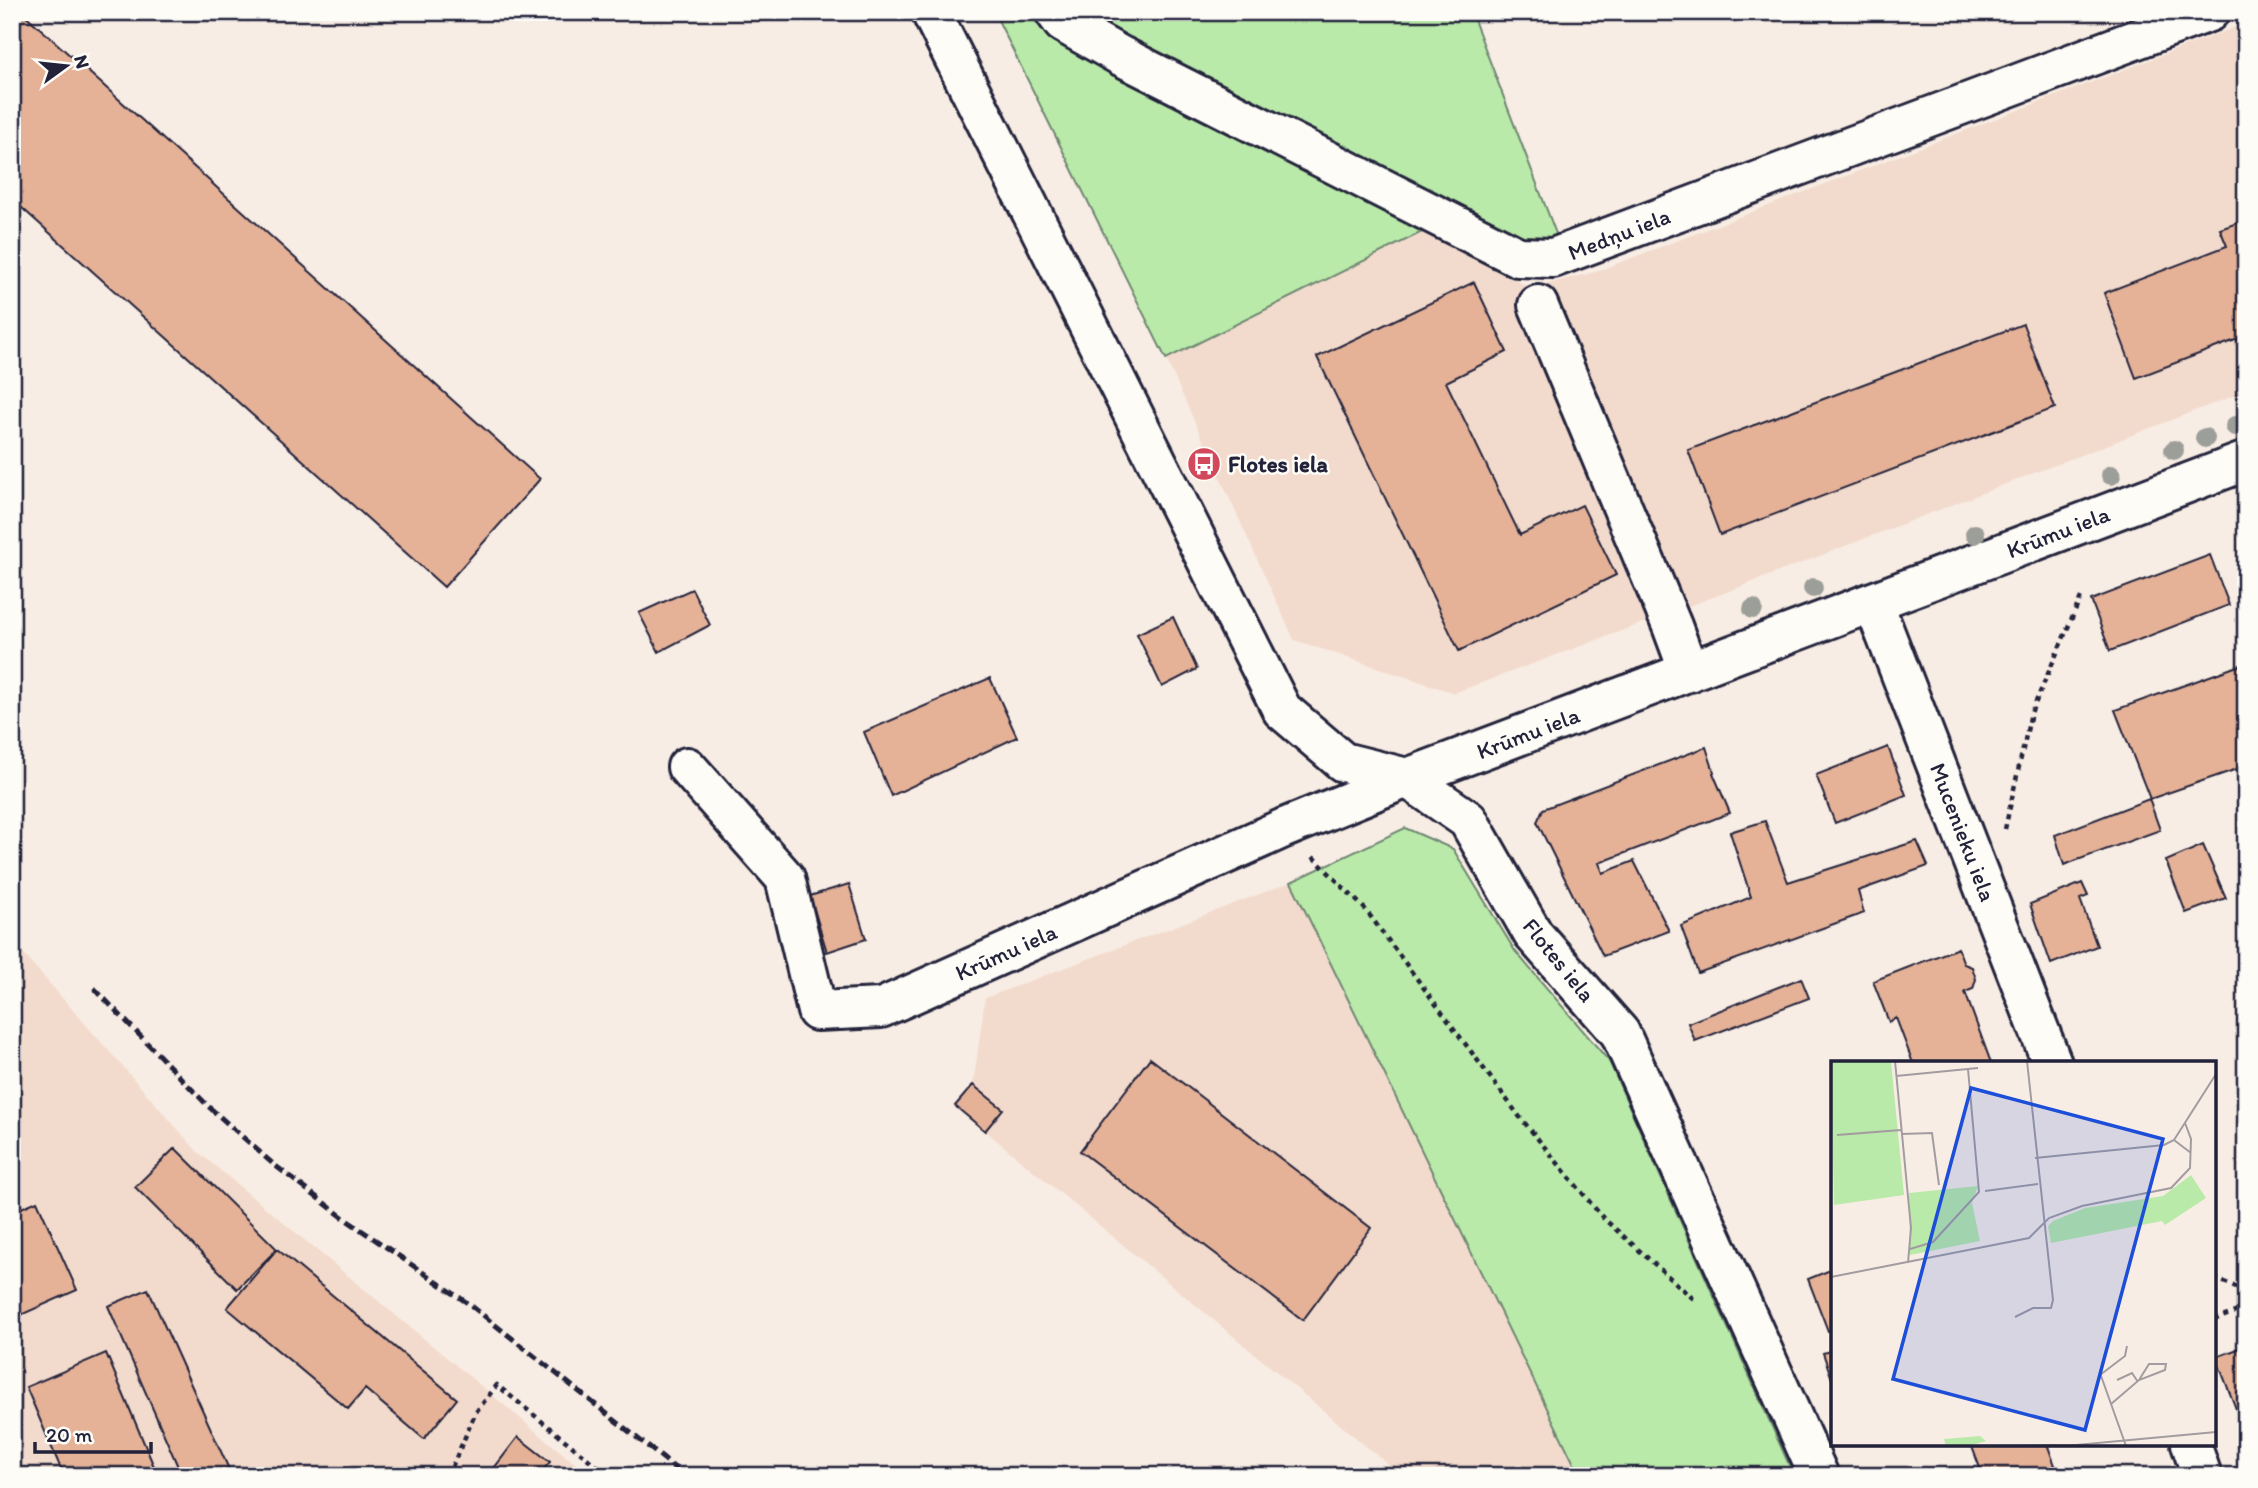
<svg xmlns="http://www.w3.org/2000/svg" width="2258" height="1488" viewBox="0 0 2258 1488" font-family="Itim,sans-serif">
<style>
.built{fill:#f2dbcd}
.green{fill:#baeaa9;stroke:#6e8672;stroke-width:2}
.building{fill:#e5b298;stroke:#22223b;stroke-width:2}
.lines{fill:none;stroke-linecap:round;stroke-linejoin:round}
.minor-casing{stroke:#22223b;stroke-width:44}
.path{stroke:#22223b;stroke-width:4.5;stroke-dasharray:5 5;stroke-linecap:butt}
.minor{stroke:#fdfcf7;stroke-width:38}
.rail{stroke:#22223b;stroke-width:5;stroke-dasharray:10 5;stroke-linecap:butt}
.tree{fill:#9c9e99}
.labels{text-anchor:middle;stroke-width:5;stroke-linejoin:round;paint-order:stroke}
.street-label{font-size:23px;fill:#22223b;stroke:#fdfcf7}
.poi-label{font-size:23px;font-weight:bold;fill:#22223b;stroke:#fdfcf7;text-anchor:start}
.inset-road{fill:none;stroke:#a29ca0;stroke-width:2}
.view{fill:#1d4ed8;fill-opacity:0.15;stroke:#1d4ed8;stroke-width:3.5}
.inset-edge{fill:none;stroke:#22223b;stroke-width:3.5}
</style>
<rect width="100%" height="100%" fill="#f8ede4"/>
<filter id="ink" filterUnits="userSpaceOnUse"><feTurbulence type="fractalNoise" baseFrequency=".0143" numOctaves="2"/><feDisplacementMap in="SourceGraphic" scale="14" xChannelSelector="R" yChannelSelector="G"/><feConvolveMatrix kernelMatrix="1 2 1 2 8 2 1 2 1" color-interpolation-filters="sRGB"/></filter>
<g filter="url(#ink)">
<path class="built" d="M 2246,23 L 2246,391 L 1719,595 L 1454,693 L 1294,640 L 1166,359 L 1428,229 L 1530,288 L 1595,272 Z
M 1291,882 L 1580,1476 L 1402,1476 L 955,1106 L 973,1085 L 985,998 Z
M 12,943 L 14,943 L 197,1151 L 590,1476 L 12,1476 Z"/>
<path class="green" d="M 994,12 L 1471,12 L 1558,239 L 1508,242 L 1428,229 L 1166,359 Z
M 1405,828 L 1453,849 L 1515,951 L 1609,1061 L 1794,1476 L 1580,1476 L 1291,882 Z"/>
<path class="building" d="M 12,12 L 22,12 L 540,479 L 444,587 L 12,199 Z
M 2246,220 L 2246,336 L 2136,378 L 2104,293 L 2227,246 L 2220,229 Z
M 1474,282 L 1507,352 L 1446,382 L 1520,535 L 1582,505 L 1616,575 L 1459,651 L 1317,357 Z
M 2023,324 L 2055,408 L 1720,535 L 1688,450 Z
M 2210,555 L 2229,605 L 2110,651 L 2091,600 Z
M 692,589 L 710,625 L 659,652 L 639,613 Z
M 1173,617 L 1197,669 L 1162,687 L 1137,634 Z
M 2246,663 L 2246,766 L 2150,799 L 2115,710 Z
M 990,678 L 1017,737 L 891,796 L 864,732 Z
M 1706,747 L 1714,772 L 1713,773 L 1730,813 L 1599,863 L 1603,873 L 1634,861 L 1669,931 L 1603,956 L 1537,822 L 1543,809 Z
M 1888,747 L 1906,795 L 1835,823 L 1816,775 Z
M 2149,799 L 2160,830 L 2064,865 L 2055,835 Z
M 1765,821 L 1788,882 L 1917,841 L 1928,866 L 1858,891 L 1864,913 L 1698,973 L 1681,926 L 1751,897 L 1730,832 Z
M 2203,845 L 2226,898 L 2186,913 L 2166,861 Z
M 2082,883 L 2088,896 L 2080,899 L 2097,946 L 2051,964 L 2030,904 Z
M 849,884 L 866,939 L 827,952 L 810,896 Z
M 1958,948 L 1964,964 L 1972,967 L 1976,979 L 1973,989 L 1965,992 L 1991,1063 L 1913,1063 L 1896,1018 L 1889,1022 L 1873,981 Z
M 1801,978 L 1809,998 L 1695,1041 L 1688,1023 Z
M 1150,1058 L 1371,1228 L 1303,1320 L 1080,1151 Z
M 973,1085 L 1003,1109 L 985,1131 L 955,1106 Z
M 175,1148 L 277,1249 L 237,1289 L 135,1187 Z
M 37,1201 L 77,1290 L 14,1318 L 12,1314 L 12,1212 Z
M 277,1249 L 457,1399 L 424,1439 L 365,1389 L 348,1409 L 227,1308 Z
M 1833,1269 L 1833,1329 L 1828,1331 L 1808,1279 Z
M 148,1289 L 232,1476 L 182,1476 L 108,1306 Z
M 2246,1346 L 2246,1435 L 2216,1357 Z
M 1833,1350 L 1833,1382 L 1823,1353 Z
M 106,1353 L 158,1476 L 64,1476 L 26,1387 Z
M 518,1437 L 550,1462 L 538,1476 L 488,1476 Z
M 1971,1444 L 2047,1444 L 2059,1476 L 1983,1476 Z"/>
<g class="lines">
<g class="minor-casing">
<path id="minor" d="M 931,12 L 1282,710 L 1343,762 L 1407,778 L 1468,820 L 1533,934 L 1620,1033 L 1819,1476
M 1055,12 L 1063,23 L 1121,56 L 1518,257 L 1553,258 L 2209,12
M 1538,305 L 1672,626 L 1689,672
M 1873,602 L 2052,1063
M 687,767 L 785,878 L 817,1011 L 881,1008 L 1284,828 L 1407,778 L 2246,461
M 2191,1444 L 2202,1476"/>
</g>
<path class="path" d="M 2005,829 L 2031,713 L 2082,595
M 1313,857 L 1365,909 L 1519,1116 L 1603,1218 L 1697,1302
M 2214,1278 L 2246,1291
M 2214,1320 L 2246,1308
M 448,1476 L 476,1412 L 497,1385 L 609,1476"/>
<use href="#minor" class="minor"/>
<path class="rail" d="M 94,988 L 208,1106 L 273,1164 L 348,1221 L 469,1304 L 685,1476"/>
</g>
<g class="tree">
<circle cx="2235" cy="426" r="10"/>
<circle cx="2205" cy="438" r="10"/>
<circle cx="2174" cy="450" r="10"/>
<circle cx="2111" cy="475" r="10"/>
<circle cx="1975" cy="534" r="10"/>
<circle cx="1813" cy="588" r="10"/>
<circle cx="1753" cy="609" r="10"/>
</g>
</g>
<defs>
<g id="bus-disc" transform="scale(1.75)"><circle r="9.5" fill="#d1495b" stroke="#fdfcf7"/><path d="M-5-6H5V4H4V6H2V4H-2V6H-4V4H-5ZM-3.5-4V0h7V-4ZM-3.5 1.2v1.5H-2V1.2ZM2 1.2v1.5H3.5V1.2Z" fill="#fff"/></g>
</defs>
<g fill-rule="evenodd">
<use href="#bus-disc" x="1204" y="464"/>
</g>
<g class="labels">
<g class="street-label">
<text transform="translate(1619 234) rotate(-21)" y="8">Medņu iela</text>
<text transform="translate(2058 532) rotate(-21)" y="8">Krūmu iela</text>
<text transform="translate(1528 733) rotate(-21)" y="8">Krūmu iela</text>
<text transform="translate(1963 832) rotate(69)" y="8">Mucenieku iela</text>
<text transform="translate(1006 952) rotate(-24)" y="8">Krūmu iela</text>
<text transform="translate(1559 960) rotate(51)" y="8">Flotes iela</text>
</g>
<g class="poi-label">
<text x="1228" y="472">Flotes iela</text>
</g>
</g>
<g transform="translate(1831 1061)">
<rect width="385" height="385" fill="#f8ede4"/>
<path d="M 0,0 L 60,0 L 73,134 L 3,144 ZM 360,114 L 375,137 L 334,164 L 331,160 L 220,182 L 217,165 L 222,160 L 254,147 L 332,135 ZM 147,125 L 141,142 L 149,180 L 79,194 L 78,132 ZM 149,375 L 155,380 L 138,385 L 115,385 L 113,378 Z" fill="#baeaa9"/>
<path class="inset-road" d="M 64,0 L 80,167 L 77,202M 65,15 L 147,7M 71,73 L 101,72 L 108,124M 6,74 L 70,69M 343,79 L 360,92M 204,97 L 333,84 L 343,79 L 385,13M 154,130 L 207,123M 79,188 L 102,181 L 148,131 L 137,8M 0,216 L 198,177 L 218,157 L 251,145 L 340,127 L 359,107 L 360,78 L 354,62M 184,256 L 202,247 L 220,247 L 222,239 L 196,0M 269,312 L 295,385M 269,314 L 294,295 L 296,285M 286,319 L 301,312 L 307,321M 280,343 L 308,319 L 334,309 L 335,303 L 318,303 L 308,319M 152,385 L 245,384 L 385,371"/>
<path class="view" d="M 140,27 L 332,78 L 254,369 L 62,318 Z"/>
<rect width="385" height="385" class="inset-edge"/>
</g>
<rect width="2258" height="1488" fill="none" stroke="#fdfcf7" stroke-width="42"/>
<rect x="21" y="21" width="2216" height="1446" fill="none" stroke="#22223b" stroke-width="2.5" filter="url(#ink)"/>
<g transform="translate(66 66) rotate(75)" stroke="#fdfcf7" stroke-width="5" paint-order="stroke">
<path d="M0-5L12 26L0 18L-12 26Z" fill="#22223b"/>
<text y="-10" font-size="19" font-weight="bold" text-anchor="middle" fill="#22223b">N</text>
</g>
<path d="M35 1442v10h116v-10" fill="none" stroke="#22223b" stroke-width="3.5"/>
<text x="46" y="1442" font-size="21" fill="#22223b" stroke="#fdfcf7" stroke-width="5" paint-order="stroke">20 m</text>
</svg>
